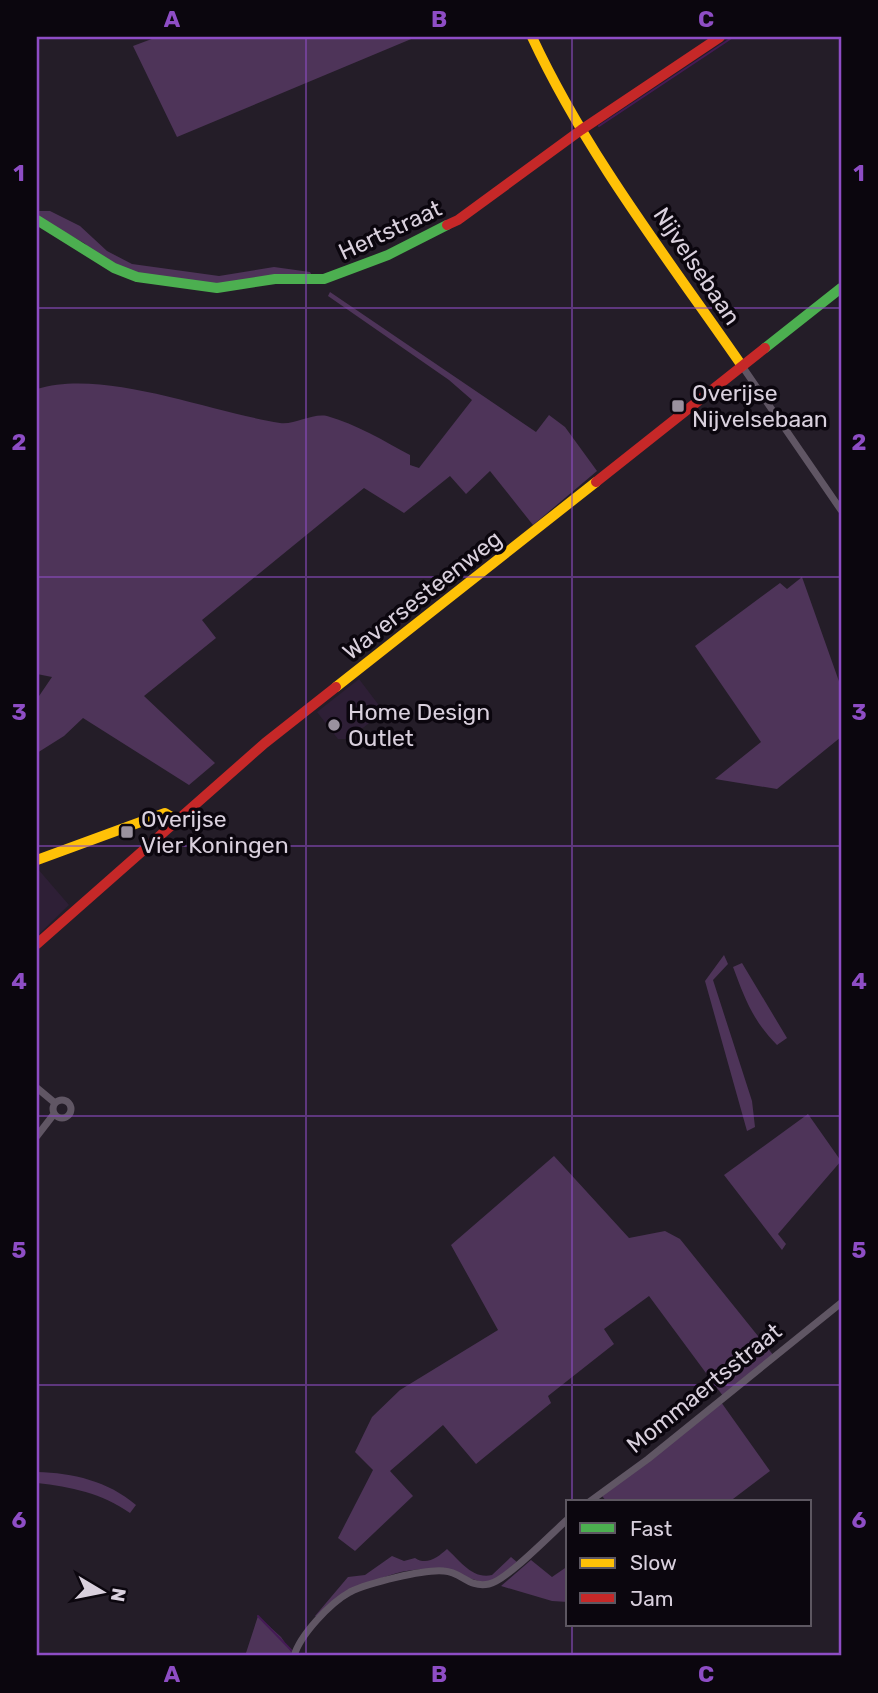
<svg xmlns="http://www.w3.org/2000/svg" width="878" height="1693" viewBox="0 0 878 1693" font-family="Rubik,sans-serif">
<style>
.built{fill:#2e1f36}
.green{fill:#4e3459}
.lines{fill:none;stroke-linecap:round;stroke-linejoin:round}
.stream{stroke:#451b56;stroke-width:2}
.street{stroke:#605664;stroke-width:7}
.fast{stroke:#4caf50;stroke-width:10}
.slow{stroke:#ffc107;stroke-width:10}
.jam{stroke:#c62828;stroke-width:10}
.grid{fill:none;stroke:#8e4dc5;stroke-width:2;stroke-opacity:0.55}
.poi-dot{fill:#9a919e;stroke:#0b060e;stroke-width:2.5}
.labels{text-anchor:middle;stroke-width:7;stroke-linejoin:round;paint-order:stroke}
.street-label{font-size:23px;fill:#d9d0dd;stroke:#0b060e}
.poi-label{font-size:23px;fill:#d9d0dd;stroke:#0b060e;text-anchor:start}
.neatline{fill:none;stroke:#8e4dc5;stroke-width:2.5}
.grid-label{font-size:23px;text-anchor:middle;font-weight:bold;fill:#8e4dc5}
</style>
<rect width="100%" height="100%" fill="#241d28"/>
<path class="built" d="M 359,679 L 384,712 L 348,739 L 338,739 L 317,712 Z
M 37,868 L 69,905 L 37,936 Z"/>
<path class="green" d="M 157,37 L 416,37 L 177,137 L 133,46 Z
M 37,211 L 50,211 L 80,226 L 107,251 L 132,264 L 219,276 L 274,267 L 310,272 L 313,277 L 227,285 L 134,274 L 95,253 L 84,243 L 37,217 Z
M 330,292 L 536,432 L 549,415 L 565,427 L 597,471 L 533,525 L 490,471 L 466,494 L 450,476 L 404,513 L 364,488 L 202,620 L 216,638 L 144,696 L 215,763 L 189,785 L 83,718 L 64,736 L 37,753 L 37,699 L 52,677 L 37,674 L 37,389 C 104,368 210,412 280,423 C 295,425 312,413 327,416 C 356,424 384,441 410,455 L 410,465 L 419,468 L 472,400 L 449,380 L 328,296 Z
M 802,577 L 841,687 L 841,737 L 777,789 L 715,779 L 761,742 L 695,646 L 780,583 L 787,589 Z
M 724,955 L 728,964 L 713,980 L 752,1101 L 755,1127 L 747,1131 L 705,981 Z
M 742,963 L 787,1038 L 777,1045 C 753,1021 745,999 733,967 Z
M 808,1114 L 841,1161 L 778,1234 L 786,1244 L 782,1250 L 724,1175 Z
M 554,1156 L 629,1238 L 665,1231 L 680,1239 L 774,1356 L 723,1396 L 649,1296 L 604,1329 L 614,1344 L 548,1396 L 551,1403 L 476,1464 L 443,1425 L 390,1471 L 413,1496 L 355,1551 L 338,1538 L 373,1470 L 355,1452 L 372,1417 L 400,1390 L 498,1330 L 451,1245 Z
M 721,1402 L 770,1471 L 729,1502 L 607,1502 L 602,1496 Z
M 37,1472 C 73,1473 108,1481 136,1505 L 130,1513 C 102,1493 71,1487 37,1483 Z
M 447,1549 C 459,1560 473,1580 492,1575 L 511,1557 L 518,1563 L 489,1584 C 471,1579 443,1569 425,1569 C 382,1570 350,1594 317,1617 L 315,1616 L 348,1577 L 365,1575 L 392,1556 L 404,1561 L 415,1558 C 427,1566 438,1557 447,1549 Z
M 531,1560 L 552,1577 L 568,1566 L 568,1602 L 552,1601 L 501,1586 Z
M 258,1616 L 281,1637 L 294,1656 L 245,1656 Z"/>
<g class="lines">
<path class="stream" d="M 599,126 L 733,37
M 258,1616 L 292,1651"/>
<path class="street" d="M 742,366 L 841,510
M 37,1088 L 55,1103
M53 1109a9 9 0 1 1 18 0a9 9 0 1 1-18 0Z
M 37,1136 L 54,1114
M 589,1502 L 648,1459 L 841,1303
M 294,1656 C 300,1635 330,1603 350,1592 C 368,1583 424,1569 444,1571 C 462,1572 468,1588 489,1584 C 506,1581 553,1532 568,1519"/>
<path class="fast" d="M 37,220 L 114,268 L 137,277 L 217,288 L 275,279 L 324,279 L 388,255 L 447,225
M 765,348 L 841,288"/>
<path class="slow" d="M 532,37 C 587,155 668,259 742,366
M 336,687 L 596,482
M 37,860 L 165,813 L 177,820"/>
<path class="jam" d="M 447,225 L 458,220 L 581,130 L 720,37
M 596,482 L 765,348
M 37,944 L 265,743 L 336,687"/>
</g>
<path class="grid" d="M 306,37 L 306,1656M 572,37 L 572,1502M 37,308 L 841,308M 37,577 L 841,577M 37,846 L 841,846M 37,1116 L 841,1116M 37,1385 L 841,1385M 572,1625 L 572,1656"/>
<g class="poi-dot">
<rect x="671" y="399" width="14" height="14" rx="3.5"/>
<circle cx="334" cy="725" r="7"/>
<rect x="120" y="825" width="14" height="14" rx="3.5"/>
</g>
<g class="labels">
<g class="street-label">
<text transform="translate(390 230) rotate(-25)" y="8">Hertstraat</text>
<text transform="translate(697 266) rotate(56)" y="8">Nijvelsebaan</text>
<text transform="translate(422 595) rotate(-38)" y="8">Waversesteenweg</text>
<text transform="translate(704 1388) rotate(-39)" y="8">Mommaertsstraat</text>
</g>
<g class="poi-label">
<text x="692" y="401">Overijse<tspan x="692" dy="26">Nijvelsebaan</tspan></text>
<text x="348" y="720">Home Design<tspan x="348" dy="26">Outlet</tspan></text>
<text x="141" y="827">Overijse<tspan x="141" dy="26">Vier Koningen</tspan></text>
</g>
</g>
<rect width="878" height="1693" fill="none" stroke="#0b060e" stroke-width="77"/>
<rect x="566" y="1500" width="245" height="126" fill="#0b060e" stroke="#5d5761" stroke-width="2"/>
<rect x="580" y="1523" width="35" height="10" fill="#4caf50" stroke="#5d5761" stroke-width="2"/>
<text x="630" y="1536" font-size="21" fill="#d9d0dd">Fast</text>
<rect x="580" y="1558" width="35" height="10" fill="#ffc107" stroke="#5d5761" stroke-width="2"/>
<text x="630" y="1570" font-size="21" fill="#d9d0dd">Slow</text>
<rect x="580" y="1593" width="35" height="10" fill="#c62828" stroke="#5d5761" stroke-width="2"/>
<text x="630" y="1606" font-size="21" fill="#d9d0dd">Jam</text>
<g transform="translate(102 1592) rotate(100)" stroke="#0b060e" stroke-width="5" paint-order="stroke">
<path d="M0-5L12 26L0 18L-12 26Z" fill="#d9d0dd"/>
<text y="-10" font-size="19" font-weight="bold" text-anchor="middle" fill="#d9d0dd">N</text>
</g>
<rect x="38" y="38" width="802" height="1616" class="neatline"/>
<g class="grid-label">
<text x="172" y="27">A</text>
<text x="439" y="27">B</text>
<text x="706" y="27">C</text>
<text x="19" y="181">1</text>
<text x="859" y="181">1</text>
<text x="19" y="450">2</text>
<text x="859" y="450">2</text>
<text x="19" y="720">3</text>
<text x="859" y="720">3</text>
<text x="19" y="989">4</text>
<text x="859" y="989">4</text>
<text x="19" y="1258">5</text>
<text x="859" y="1258">5</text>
<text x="19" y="1528">6</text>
<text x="859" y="1528">6</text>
<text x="172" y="1682">A</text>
<text x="439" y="1682">B</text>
<text x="706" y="1682">C</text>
</g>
</svg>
